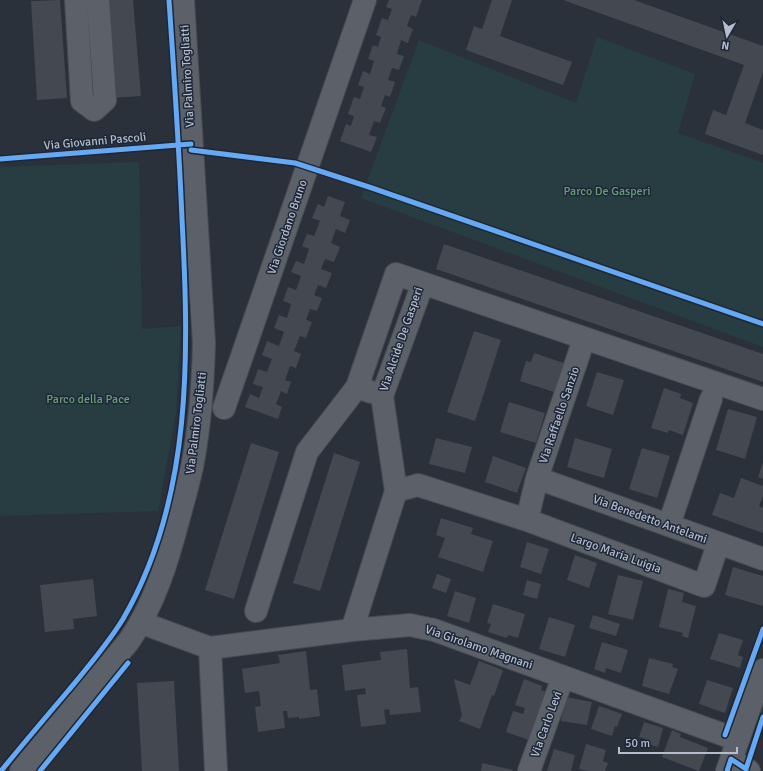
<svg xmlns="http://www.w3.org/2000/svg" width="763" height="771" viewBox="0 0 763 771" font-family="Signika,sans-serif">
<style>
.green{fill:#273d42}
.building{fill:#434851}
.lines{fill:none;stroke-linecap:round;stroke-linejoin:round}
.minor-casing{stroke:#474c53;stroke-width:24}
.minor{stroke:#5b6069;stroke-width:22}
.cycleway-casing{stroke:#1d2737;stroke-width:8}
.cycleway{stroke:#66a8f1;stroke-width:5}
.labels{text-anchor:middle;stroke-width:3;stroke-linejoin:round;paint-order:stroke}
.street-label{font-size:12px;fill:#b5bdcc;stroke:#1d2737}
.park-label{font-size:12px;fill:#6a9f78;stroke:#1d2737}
</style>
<rect width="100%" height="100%" fill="#2b313b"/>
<path class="green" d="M 597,37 L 695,74 L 678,133 L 763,163 L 763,347 L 361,198 L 419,40 L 576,103 Z
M 139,162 L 142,329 L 181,326 L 176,413 L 158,511 L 0,516 L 0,167 Z"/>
<path class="building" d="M 60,0 L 67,98 L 37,100 L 31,1 Z
M 101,0 L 133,0 L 141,96 L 110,98 Z
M 389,0 L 422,0 L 416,17 L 411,15 L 407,26 L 413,29 L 408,43 L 401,40 L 397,54 L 404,56 L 399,70 L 392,68 L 388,80 L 395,82 L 390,97 L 385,95 L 381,106 L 386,108 L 380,123 L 374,121 L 369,135 L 377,137 L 371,152 L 340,141 L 346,124 L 351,126 L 354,116 L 348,114 L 354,97 L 360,99 L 364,87 L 358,85 L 363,71 L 370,74 L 374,61 L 368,59 L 373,45 L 378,47 L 381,37 L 376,35 L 382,18 L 388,20 L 392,9 L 386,7 Z
M 492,0 L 512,0 L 500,36 L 572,62 L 563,85 L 466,50 L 474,26 L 482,29 Z
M 563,0 L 634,0 L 763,46 L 763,72 L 745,123 L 763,130 L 763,155 L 705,134 L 713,110 L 726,115 L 744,65 Z
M 328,196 L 345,202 L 340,216 L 350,220 L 345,233 L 336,229 L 331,243 L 340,247 L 334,262 L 325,259 L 321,269 L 332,273 L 326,288 L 318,285 L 314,295 L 322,298 L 317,311 L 310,309 L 306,320 L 312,322 L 306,338 L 300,336 L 294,351 L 301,354 L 296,368 L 290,366 L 285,380 L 291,382 L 287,394 L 281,391 L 276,404 L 282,407 L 278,419 L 245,407 L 250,394 L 259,398 L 263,387 L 253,384 L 258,369 L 267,372 L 272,359 L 262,355 L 267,341 L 279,346 L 284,332 L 274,328 L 279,315 L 287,318 L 291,304 L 283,301 L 288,287 L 296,290 L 301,276 L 291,272 L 296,261 L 304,264 L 309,249 L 302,246 L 307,234 L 314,236 L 320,221 L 312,218 L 318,204 L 324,207 Z
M 444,244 L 763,354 L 763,382 L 436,269 Z
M 474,331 L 501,340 L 475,421 L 447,412 Z
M 534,353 L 564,363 L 554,392 L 520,381 L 526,361 L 531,362 Z
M 597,372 L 624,380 L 613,415 L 586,406 Z
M 664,388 L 681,394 L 680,398 L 693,403 L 683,435 L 669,430 L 668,433 L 651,428 Z
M 509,402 L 545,413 L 536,443 L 500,432 Z
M 728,409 L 757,417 L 745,459 L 716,450 Z
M 436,438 L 472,447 L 465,473 L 429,464 Z
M 575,438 L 612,449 L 604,478 L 567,467 Z
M 251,443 L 279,452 L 234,599 L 205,590 Z
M 642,448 L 670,456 L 657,498 L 629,489 Z
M 334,453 L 360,462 L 320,591 L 293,583 Z
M 493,456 L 526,468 L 517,493 L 485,482 Z
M 763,462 L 763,479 L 758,477 Z
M 741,478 L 763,486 L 763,496 L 759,506 L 763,508 L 763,533 L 712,515 L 720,493 L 734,498 Z
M 441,518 L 473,528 L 471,534 L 493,541 L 483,572 L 438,557 L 445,538 L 436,535 Z
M 527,542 L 549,549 L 541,574 L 520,567 Z
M 575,555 L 597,563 L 589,588 L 567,580 Z
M 733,567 L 763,576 L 763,606 L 725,595 Z
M 437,574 L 451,579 L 446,593 L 432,588 Z
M 618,575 L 643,581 L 633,620 L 608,614 Z
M 93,579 L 97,616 L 73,619 L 74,629 L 45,632 L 40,585 Z
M 527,580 L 541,584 L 537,599 L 523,595 Z
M 668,589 L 684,593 L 682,602 L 696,606 L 688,638 L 682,636 L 683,633 L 659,627 Z
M 455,591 L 476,598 L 469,623 L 447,616 Z
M 493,604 L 525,614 L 518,638 L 508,635 L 507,638 L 488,632 L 491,624 L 487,623 Z
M 593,615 L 620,624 L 616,636 L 589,628 Z
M 549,617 L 575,625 L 565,657 L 539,649 Z
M 719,633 L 743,640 L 738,655 L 743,657 L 740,668 L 710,659 Z
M 602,642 L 628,650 L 621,673 L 606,668 L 605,673 L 594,669 Z
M 407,649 L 410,688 L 418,687 L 421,712 L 390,715 L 389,709 L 384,710 L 386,724 L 361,727 L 357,695 L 366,694 L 365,688 L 345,691 L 342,665 L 381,660 L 380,652 Z
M 306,651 L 310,690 L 317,689 L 320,716 L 299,719 L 299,717 L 288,718 L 287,711 L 283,711 L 285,728 L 258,732 L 255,707 L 261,706 L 259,691 L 245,693 L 242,669 L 280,663 L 278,655 Z
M 649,658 L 673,664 L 672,667 L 678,669 L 669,694 L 642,686 Z
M 479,661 L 503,670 L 494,696 L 492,695 L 480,729 L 459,721 L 462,715 L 454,679 L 470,685 Z
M 524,679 L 542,686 L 541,690 L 548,692 L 532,741 L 506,732 L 513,711 L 523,714 L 525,708 L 515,705 Z
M 707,680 L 733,688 L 725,713 L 699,704 Z
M 174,681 L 179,771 L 142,771 L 137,683 Z
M 566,697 L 592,702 L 587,725 L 561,721 Z
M 599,706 L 622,714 L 617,727 L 615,726 L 612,736 L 591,729 Z
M 644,722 L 663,728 L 658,747 L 645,743 L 646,739 L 639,737 Z
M 672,730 L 681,734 L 680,737 L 708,748 L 699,771 L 662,757 Z
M 586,744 L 606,750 L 603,761 L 608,763 L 605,771 L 588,771 L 579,769 Z
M 554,749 L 575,755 L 571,771 L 547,771 Z
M 482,763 L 513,770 L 512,771 L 481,771 Z"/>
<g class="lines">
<g class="minor-casing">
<path id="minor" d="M 76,0 L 82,101 L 94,110 L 105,100 L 98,0
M 357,387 L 396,274 L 763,399
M 224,408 L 365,0
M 537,478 L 763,559
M 396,491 L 418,485 L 527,520 L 704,586 L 718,544
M 527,520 L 537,478 L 580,351
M 669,525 L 711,399
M 256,611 L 307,452 L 357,387 L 371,392
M 142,623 L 210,648 L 352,630 L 410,625 L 434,630 L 738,740
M 352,630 L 396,491 L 382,396 L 423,283
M 210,648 L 216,771
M 731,759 L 749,771
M 21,771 L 129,641 C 154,605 167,563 178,521 C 183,503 188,485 192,467 C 200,426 203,384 204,343 L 183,0
M 529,771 L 563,677
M 727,771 L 763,670"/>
</g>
<use href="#minor" class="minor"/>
<g class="cycleway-casing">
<path id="cycleway" d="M 191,150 L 295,163 L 372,188 L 763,324
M 0,159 L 191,144
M 725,735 L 763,629
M 1,771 C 23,744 45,718 68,691 C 87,668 107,645 123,619 C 193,499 189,353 182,219 C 179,146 174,73 169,0
M 40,771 L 128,663
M 727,771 L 731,759 L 746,769 L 763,717"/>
</g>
<use href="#cycleway" class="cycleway"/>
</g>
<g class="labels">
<g class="street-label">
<text transform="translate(187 76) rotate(-93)" y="4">Via Palmiro Togliatti</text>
<text transform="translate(95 141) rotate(-5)" y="4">Via Giovanni Pascoli</text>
<text transform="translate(287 227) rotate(-71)" y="4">Via Giordano Bruno</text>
<text transform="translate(401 339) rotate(-71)" y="4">Via Alcide De Gasperi</text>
<text transform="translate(559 415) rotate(-71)" y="4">Via Raffaello Sanzio</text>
<text transform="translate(196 423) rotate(-83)" y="4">Via Palmiro Togliatti</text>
<text transform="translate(650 519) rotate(20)" y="4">Via Benedetto Antelami</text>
<text transform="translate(616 553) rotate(20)" y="4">Largo Maria Luigia</text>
<text transform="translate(479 647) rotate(19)" y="4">Via Girolamo Magnani</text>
<text transform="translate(546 724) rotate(-70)" y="4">Via Carlo Levi</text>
</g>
<g class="park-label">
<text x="607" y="195">Parco De Gasperi</text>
<text x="88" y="403">Parco della Pace</text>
</g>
</g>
<g transform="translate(727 36) rotate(189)" stroke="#1d2737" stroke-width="3" paint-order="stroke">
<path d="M0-3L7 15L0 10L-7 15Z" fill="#b5bdcc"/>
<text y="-6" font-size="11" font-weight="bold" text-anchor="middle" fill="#b5bdcc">N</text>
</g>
<path d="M619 747v6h118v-6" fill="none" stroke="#b5bdcc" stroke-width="2"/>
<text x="625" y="747" font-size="12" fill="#b5bdcc" stroke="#1d2737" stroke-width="3" paint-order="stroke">50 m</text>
</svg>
